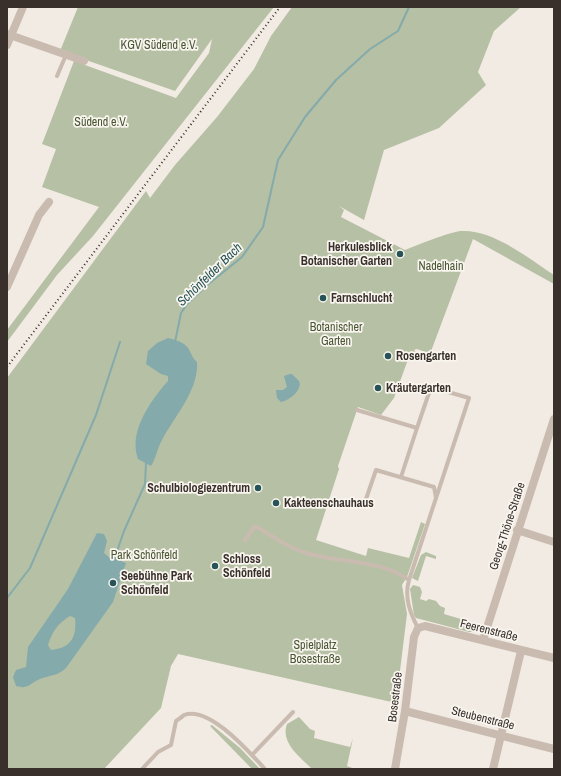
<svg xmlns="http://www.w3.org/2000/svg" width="561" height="776" viewBox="0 0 561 776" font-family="'Archivo Narrow',sans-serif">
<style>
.green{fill:#b6c0a4}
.water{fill:#84aaac;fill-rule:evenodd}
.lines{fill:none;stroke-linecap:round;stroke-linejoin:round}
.stream{stroke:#84aaac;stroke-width:2}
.service{stroke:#c9bbaf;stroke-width:4}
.minor{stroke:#c9bbaf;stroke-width:8}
.rail{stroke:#39302c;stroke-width:2;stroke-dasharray:1 3;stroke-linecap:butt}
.poi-dot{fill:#265357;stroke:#f9f5ef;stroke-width:1.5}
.labels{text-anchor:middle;stroke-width:3.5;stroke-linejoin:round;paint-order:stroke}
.park-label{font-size:12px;fill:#485533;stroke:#f9f5ef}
.poi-label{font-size:12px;font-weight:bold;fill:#39302c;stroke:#f9f5ef;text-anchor:start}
.street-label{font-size:12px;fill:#39302c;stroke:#f9f5ef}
.water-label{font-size:13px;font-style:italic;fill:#265357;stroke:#f9f5ef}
</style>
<rect width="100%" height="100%" fill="#f2ebe3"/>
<path class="green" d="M 78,7 L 274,7 L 93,236 L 57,275 L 7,342 L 7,330 L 99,207 L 42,187 L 56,149 L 42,144 L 74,61 L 176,98 L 209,53 L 212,39 L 175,91 L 60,51 Z
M 292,7 L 521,7 L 494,31 L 478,72 L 486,85 L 439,128 L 384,150 L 364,220 L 339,206 L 344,210 L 341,217 L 405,250 C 418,245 449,232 461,231 C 493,229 528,258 554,275 L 554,284 L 473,239 L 430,354 L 417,349 L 414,350 L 416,353 L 410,354 L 394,398 L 381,415 L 358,407 L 338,466 L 339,469 L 316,540 L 366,556 L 368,548 L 409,558 L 421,522 L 425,524 L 407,577 L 402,585 L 407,614 L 396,703 L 178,654 L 171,666 L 161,708 L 104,769 L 7,769 L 7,378 L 146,191 L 150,198 L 175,165 L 217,117 L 254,69 L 271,36 Z
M 426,552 L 436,556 L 436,559 L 426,556 L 418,581 L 412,578 L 421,555 Z
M 413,585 L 420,587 L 422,592 L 420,599 L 426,601 L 429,599 L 436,601 L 440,606 L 445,608 L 444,614 L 481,625 L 478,632 L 469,632 L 416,618 L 414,615 L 410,589 Z
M 299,717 L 310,729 L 315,731 L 314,738 L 350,747 L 353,738 L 347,766 L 355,769 L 312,769 C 300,757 280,743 287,724 Z
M 212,725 L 240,748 L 260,769 L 252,769 L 210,726 Z"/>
<path class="water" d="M 168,338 C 175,340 184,342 188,348 C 192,354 192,358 197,362 C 199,390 174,417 162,440 C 157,449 156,458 151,466 L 138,459 C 128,432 151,400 168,381 L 168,376 L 161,374 L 146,364 L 148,351 L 157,343 Z
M 290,374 L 292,374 C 294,376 297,379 299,381 C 303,390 289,401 281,402 L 277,398 L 276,390 L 283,390 L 287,387 L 284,376 Z
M 97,533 L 104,534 L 107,541 L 104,553 L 110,558 L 117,553 L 116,559 L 126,563 L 113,602 L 66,668 C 58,676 50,675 40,679 C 30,683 28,690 16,686 L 13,677 L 16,670 L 26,667 L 28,647 L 68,589 ZM 70,616 L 75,618 C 77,637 71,648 51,650 L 48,645 C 52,632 58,623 70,616 Z"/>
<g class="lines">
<path class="stream" d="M 175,342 L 181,313 L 187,304 L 206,286 L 242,257 L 263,227 L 278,160 L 305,117 L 336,80 L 370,49 L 398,31 L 409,7
M 116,554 L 124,531 L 145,484 L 146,463
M 7,598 L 30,568 L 96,415 L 120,342"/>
<path class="service" d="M 57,76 L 66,55
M 357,410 L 417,428 L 431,387 L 469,398 L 409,580
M 401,477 L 417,428
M 366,499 L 376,470 L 434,487 L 436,498
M 245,540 L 255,526 C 272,535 287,548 306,553 C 332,561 361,560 387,569 C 395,571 402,576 409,580 C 404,597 410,613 418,628
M 252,755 L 293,712
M 142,769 L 158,752 L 171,745 L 176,721 C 179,719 182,717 184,715 C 209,705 250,753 265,769"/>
<path class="minor" d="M 7,34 L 84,61
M 7,45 L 23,7
M 7,287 L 39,215 L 49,202
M 517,530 L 554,542
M 483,640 L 554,419
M 405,711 L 554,749
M 395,769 L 405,711 L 414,637 L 418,628 L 425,626 L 554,658
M 493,769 L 521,651"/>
<path class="rail" d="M 7,367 L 280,7"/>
</g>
<g class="poi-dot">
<circle cx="400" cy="254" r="4"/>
<circle cx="323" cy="298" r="4"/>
<circle cx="388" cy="356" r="4"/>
<circle cx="378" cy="388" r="4"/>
<circle cx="258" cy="488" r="4"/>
<circle cx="276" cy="503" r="4"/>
<circle cx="215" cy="566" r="4"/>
<circle cx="113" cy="583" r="4"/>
</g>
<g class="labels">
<g class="park-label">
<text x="159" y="49">KGV Südend e.V.</text>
<text x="101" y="126">Südend e.V.</text>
<text x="441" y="270">Nadelhain</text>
<text x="336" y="331">Botanischer<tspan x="336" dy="14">Garten</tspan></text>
<text x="144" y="559">Park Schönfeld</text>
<text x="315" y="649">Spielplatz<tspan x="315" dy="14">Bosestraße</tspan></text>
</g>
<g class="poi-label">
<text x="392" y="251" text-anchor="end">Herkulesblick<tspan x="392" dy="14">Botanischer Garten</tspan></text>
<text x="331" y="302">Farnschlucht</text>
<text x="396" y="360">Rosengarten</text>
<text x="386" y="392">Kräutergarten</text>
<text x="250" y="492" text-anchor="end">Schulbiologiezentrum</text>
<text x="284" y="507">Kakteenschauhaus</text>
<text x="223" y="563">Schloss<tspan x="223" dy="14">Schönfeld</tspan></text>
<text x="121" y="580">Seebühne Park<tspan x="121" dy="14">Schönfeld</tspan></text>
</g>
<g class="street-label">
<text transform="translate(507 526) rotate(-72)" y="4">Georg-Thöne-Straße</text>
<text transform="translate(489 630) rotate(14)" y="4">Feerenstraße</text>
<text transform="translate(395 697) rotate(-83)" y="4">Bosestraße</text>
<text transform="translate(483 718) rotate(14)" y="4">Steubenstraße</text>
</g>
<g class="water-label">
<text transform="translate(209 274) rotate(-44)" y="5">Schönfelder Bach</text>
</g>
</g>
<rect width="561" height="776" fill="none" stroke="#39302c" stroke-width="16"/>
</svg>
